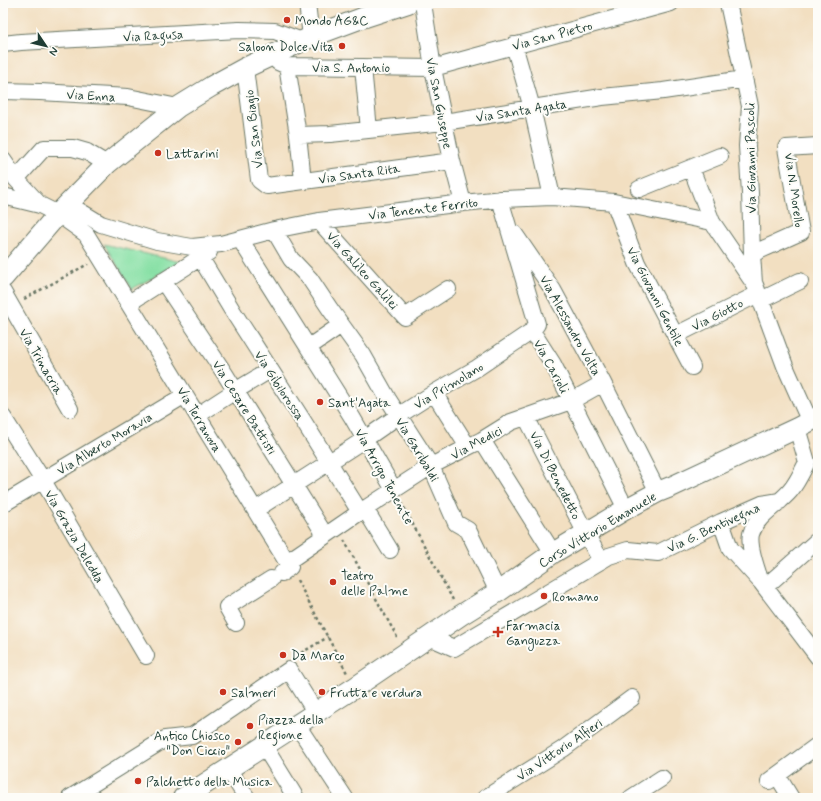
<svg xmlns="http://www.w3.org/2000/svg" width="821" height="801" viewBox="0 0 821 801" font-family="Mynerve,sans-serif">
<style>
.green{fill:#87e0a5;stroke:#538e6c}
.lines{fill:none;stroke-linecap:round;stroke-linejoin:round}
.minor-casing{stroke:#697665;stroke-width:18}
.major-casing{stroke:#697665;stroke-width:22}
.path{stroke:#697665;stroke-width:2.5;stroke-dasharray:3 3;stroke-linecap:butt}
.minor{stroke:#fff;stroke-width:16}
.major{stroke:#fff;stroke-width:20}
.poi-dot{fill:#c8321e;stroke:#fdfcf7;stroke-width:1.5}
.labels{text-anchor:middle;stroke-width:4;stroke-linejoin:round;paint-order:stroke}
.poi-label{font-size:13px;fill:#1f3d34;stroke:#fdfcf7;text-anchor:start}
.street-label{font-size:13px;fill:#1f3d34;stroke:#fdfcf7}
</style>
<rect width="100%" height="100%" fill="#fdfcf7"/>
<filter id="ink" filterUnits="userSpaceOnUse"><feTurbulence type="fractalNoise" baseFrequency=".025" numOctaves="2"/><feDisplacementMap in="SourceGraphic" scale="8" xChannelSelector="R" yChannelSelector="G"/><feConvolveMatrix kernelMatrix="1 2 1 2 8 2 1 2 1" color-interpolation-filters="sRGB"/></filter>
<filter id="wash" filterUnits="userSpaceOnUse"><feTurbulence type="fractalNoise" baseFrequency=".012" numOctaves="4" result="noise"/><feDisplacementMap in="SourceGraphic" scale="16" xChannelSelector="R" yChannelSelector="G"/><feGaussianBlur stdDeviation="0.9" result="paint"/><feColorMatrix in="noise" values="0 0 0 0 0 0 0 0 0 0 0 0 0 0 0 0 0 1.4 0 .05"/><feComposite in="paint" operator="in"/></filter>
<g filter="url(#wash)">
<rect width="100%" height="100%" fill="#f2dfc1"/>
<path class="green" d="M 104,244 L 181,262 L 132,289 Z"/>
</g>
<g filter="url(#ink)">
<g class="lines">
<g class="minor-casing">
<path id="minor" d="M 307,3 L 311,37
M 423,3 L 433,68 L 444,122 L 452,161 L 463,203
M 728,3 L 750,106 L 747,146 L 750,193 L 752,254 L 754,283
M 3,44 L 21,42 L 239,30 L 275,31 L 302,41
M 514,45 L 532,108 L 552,197
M 273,56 L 278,62 L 287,66 L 433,68 L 671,3
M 287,66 L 298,135 L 303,181
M 363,67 L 369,130
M 245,68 L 259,180 L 267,186 L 452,161
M 3,91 L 40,92 L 128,97 L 178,107
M 298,135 L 330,134 L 444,122 L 602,97 L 663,91 L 744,79
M 3,160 L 16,179 L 40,205 L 58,214 L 86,234 L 287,562 L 290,567 L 282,573
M 691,168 L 712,222
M 16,179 L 44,148 L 73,148 L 87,152 L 107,164
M 639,189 L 720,156
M 3,196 L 40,205
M 614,202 L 637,263 L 692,367
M 68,204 L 101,224 L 157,241 L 192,247 L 221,244 L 274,230 L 319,221 L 463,203 L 503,199 L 552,197 L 614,202 L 712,222 L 755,285 L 785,366 L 810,422
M 319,221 L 405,317 L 448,289
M 274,230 L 291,259 L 310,279 L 330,309 L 363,355 L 388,399 L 431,466 L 456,523 L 468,530 L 498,592
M 514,233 L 553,290 L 603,383 L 658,492
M 240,239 L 352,417 L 394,490
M 192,247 L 200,257 L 232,310 L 302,419 L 360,512
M 752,254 L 801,232 L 786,148 L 818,146
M 163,281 L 225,374 L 325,535
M 3,292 L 70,409
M 761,300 L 800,281
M 129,303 L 209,252
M 532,331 L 553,364 L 626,509
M 676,335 L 758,294
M 309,347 L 341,325
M 434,393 L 468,447
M 198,415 L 235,391 L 270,370
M 3,417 L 42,479 L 146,656
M 526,417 L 582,526 L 601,561
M 482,440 L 553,553
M 3,504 L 185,395
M 365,509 L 390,550
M 255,510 L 365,439 L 398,416 L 434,393 L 477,368 L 532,331 L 537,324 L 500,199
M 721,522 L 730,548 L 761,582 L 818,657
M 287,562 L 360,512 L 431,466 L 468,447 L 482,440 L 511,422 L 571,401 L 603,383
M 761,582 C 757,570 748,547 751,534 C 757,515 777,506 790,491 C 797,483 802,472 807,462 L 797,428
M 765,587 L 818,540
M 236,623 L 227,607 L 271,579
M 429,637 L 454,648 L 609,556 L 628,550 L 658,553 L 721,522 L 762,504 L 780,501
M 297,725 L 345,798
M 264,746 L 296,798
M 228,769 L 247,798
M 777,775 L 791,798
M 769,781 L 818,745
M 70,798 L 165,739 L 192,736 L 289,670 L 316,713
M 485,798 L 563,749 L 632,698
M 631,798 L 662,778"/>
</g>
<g class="major-casing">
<path id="major" d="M 3,278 L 58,214 L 107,164 L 178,107 L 212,86 L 245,68 L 311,37 L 362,18 L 408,3
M 183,798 L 354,688 L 429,637 L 461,615 L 498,592 L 553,553 L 626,509 L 658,492 L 673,486 L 797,428 L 818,417"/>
</g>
<path class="path" d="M 24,299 L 88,264
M 401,502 L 453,600
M 344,540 L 397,637
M 297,580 L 347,673
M 296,656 L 328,637"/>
<use href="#minor" class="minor"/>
<use href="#major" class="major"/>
</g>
</g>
<g class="poi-dot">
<circle cx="287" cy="20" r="4"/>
<circle cx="342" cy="46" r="4"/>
<circle cx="158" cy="153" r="4"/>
<circle cx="320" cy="402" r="4"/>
<circle cx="333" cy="582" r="4"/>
<circle cx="544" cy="596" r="4"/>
<path d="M496 626h4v4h4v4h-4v4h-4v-4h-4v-4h4z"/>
<circle cx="283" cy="655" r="4"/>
<circle cx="223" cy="692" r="4"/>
<circle cx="322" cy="692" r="4"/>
<circle cx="250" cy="726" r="4"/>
<circle cx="238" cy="742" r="4"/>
<circle cx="138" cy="781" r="4"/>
</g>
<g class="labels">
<g class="poi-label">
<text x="295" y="25">Mondo AG&amp;C</text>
<text x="334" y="51" text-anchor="end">Saloon Dolce Vita</text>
<text x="166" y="158">Lattarini</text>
<text x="328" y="407">Sant'Agata</text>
<text x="341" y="580">Teatro<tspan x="341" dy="15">delle Palme</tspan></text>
<text x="552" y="601">Romano</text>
<text x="506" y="630">Farmacia<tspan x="506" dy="15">Ganguzza</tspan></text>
<text x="291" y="660">Da Marco</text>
<text x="231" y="697">Salmeri</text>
<text x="330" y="697">Frutta e verdura</text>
<text x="258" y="724">Piazza della<tspan x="258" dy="15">Regione</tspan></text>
<text x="230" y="740" text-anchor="end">Antico Chiosco<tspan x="230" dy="15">"Don Ciccio"</tspan></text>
<text x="146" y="786">Palchetto della Musica</text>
</g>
<g class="street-label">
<text transform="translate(153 35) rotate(-3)" y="5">Via Ragusa</text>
<text transform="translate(552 35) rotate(-15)" y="5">Via San Pietro</text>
<text x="351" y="72">Via S. Antonio</text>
<text transform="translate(91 95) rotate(3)" y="5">Via Enna</text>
<text transform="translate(440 103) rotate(79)" y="5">Via San Giuseppe</text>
<text transform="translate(521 110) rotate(-9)" y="5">Via Santa Agata</text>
<text transform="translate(253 129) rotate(-97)" y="5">Via San Biagio</text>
<text transform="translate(750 158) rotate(-91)" y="5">Via Giovanni Pascoli</text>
<text transform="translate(359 173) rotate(-8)" y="5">Via Santa Rita</text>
<text transform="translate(795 190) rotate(82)" y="5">Via N. Morello</text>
<text transform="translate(423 208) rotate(-7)" y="5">Via Tenente Ferrito</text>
<text transform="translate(363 270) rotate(48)" y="5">Via Galileo Galilei</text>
<text transform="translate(656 296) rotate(63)" y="5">Via Giovanni Gentile</text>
<text transform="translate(717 314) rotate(-27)" y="5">Via Giotto</text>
<text transform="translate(571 325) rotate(61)" y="5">Via Alessandro Volta</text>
<text transform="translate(42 361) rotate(60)" y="5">Via Trinacria</text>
<text transform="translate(552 366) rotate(61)" y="5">Via Carioli</text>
<text transform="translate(280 385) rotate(57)" y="5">Via Gibilorossa</text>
<text transform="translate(448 385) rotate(-31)" y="5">Via Primolano</text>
<text transform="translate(245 407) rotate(58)" y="5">Via Cesare Battisti</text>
<text transform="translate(200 419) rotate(59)" y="5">Via Terranova</text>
<text transform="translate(476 442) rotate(-29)" y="5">Via Medici</text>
<text transform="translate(104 443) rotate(-31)" y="5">Via Alberto Moravia</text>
<text transform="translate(418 449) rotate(59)" y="5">Via Garibaldi</text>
<text transform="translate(556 475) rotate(63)" y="5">Via Di Benedetto</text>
<text transform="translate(385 476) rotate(61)" y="5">Via Arrigo Tenente</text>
<text transform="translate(713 527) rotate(-25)" y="5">Via G. Bentivegna</text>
<text transform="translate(597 529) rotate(-31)" y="5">Corso Vittorio Emanuele</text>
<text transform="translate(75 536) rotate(60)" y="5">Via Grazia Deledda</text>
<text transform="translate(559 749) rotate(-34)" y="5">Via Vittorio Alfieri</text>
</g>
</g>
<rect width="821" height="801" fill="none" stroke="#fdfcf7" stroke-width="16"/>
<g transform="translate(46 46) rotate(125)" stroke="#fdfcf7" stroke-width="3" paint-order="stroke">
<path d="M0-3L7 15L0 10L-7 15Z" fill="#1f3d34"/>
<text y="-6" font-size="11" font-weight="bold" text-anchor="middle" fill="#1f3d34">N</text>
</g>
</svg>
